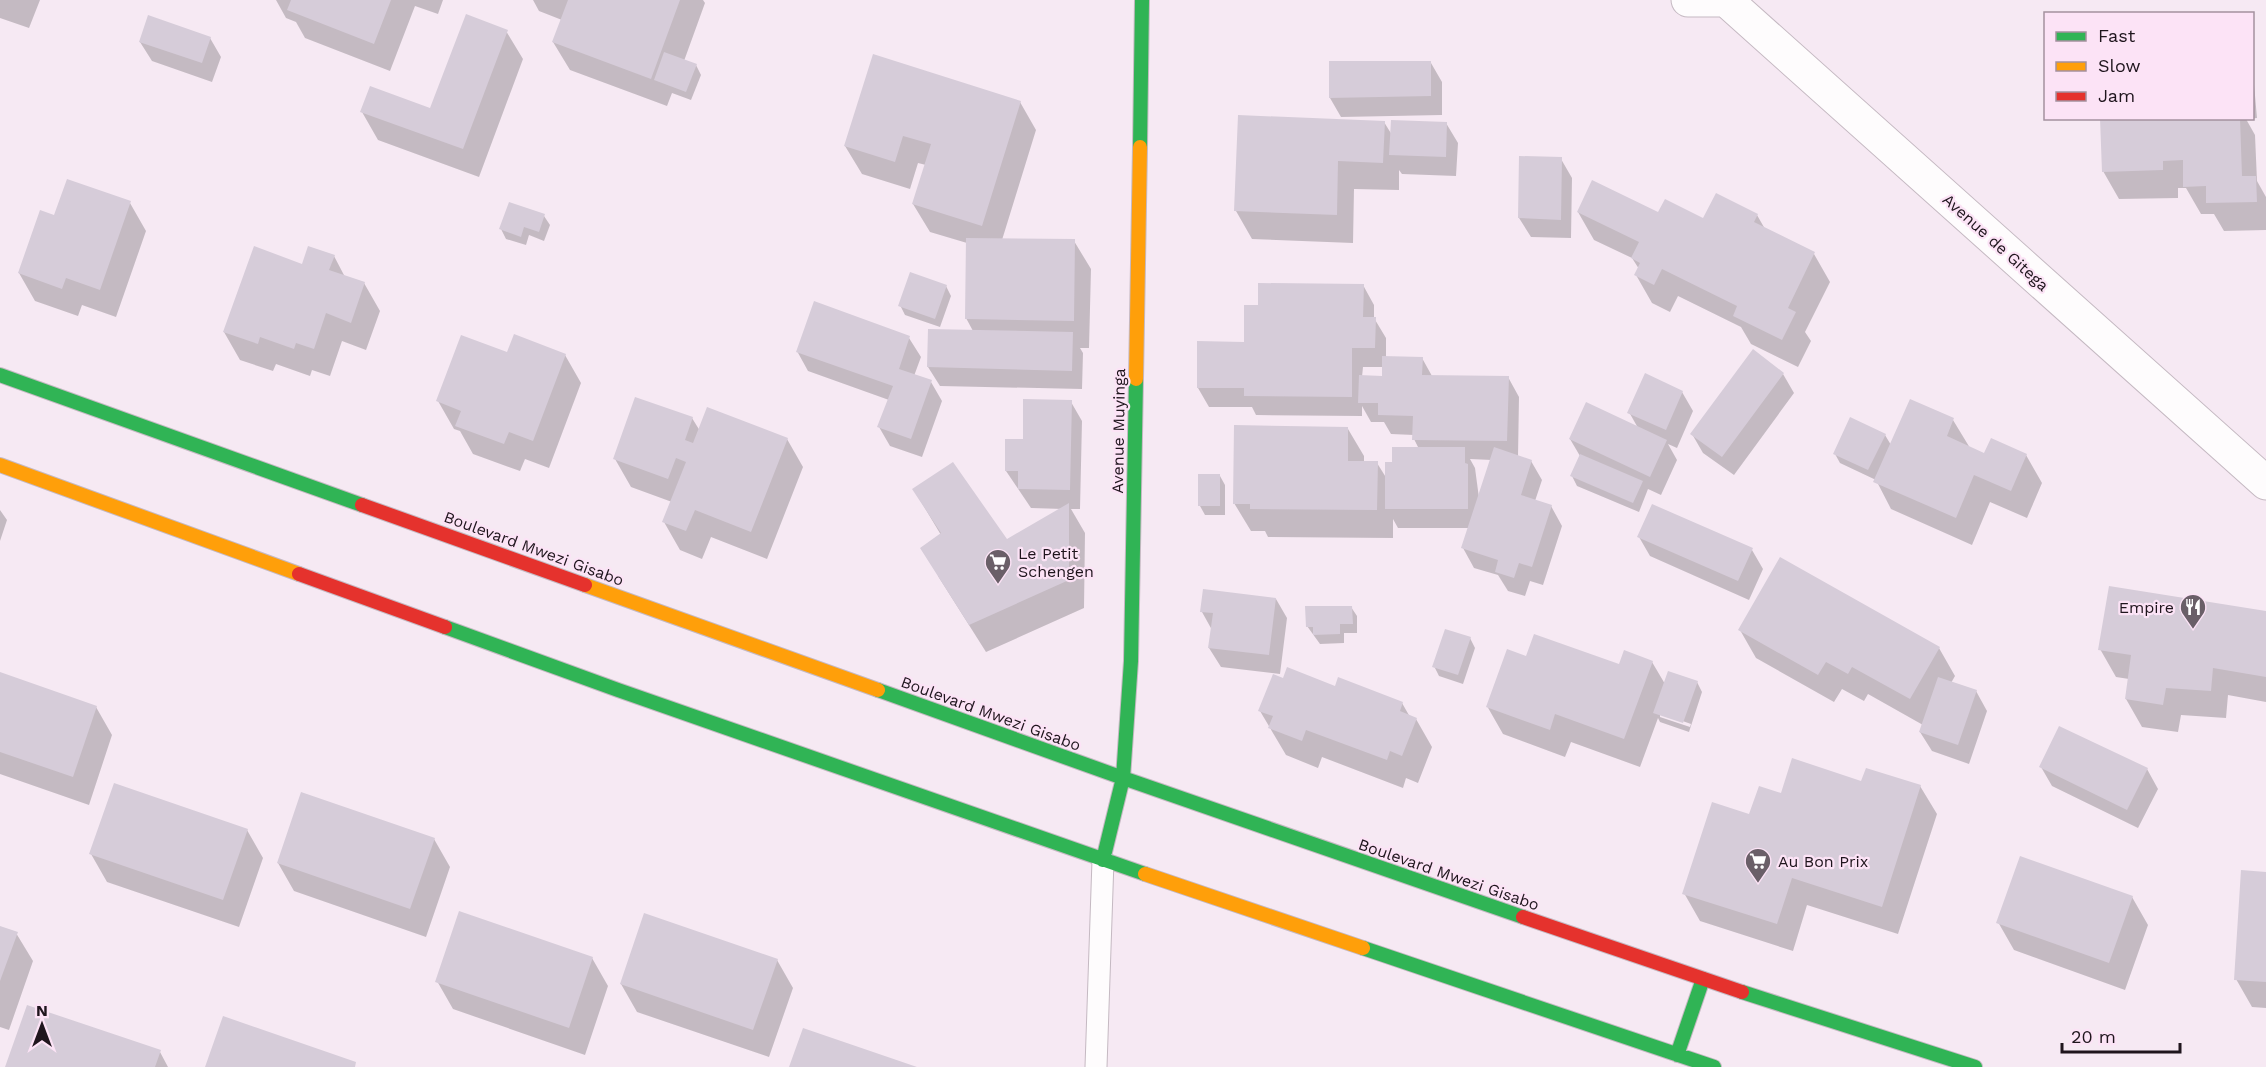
<svg xmlns="http://www.w3.org/2000/svg" width="2266" height="1067" viewBox="0 0 2266 1067" font-family="'Work Sans',sans-serif">
<style>
.shadow{fill:#0003;fill-rule:evenodd}
.building{fill:#d6ccd9}
.lines{fill:none;stroke-linecap:round;stroke-linejoin:round}
.lane-casing{stroke:#c5b9c2;stroke-width:23}
.street-casing{stroke:#c5b9c2;stroke-width:35}
.fast-casing{stroke:#c5b9c2;stroke-width:16}
.slow-casing{stroke:#c5b9c2;stroke-width:16}
.jam-casing{stroke:#c5b9c2;stroke-width:16}
.lane{stroke:#fefcfd;stroke-width:21}
.street{stroke:#fefcfd;stroke-width:33}
.fast{stroke:#30b455;stroke-width:14}
.slow{stroke:#ff9f0a;stroke-width:14}
.jam{stroke:#e5322d;stroke-width:14}
.labels{text-anchor:middle;stroke-width:4.5;stroke-linejoin:round;paint-order:stroke}
.street-label{font-size:16px;fill:#1f151d;stroke:#fce3f6}
.poi-label{font-size:16px;fill:#1f151d;stroke:#fce3f6;text-anchor:start}
</style>
<rect width="100%" height="100%" fill="#f6e9f3"/>
<path class="shadow" d="M 0,0 L 40,0 L 29,28 L 0,18 Z
M 276,0 L 443,0 L 438,14 L 415,6 L 390,71 L 305,38 L 296,22 L 286,18 Z
M 533,0 L 703,0 L 705,3 L 684,61 L 696,65 L 701,75 L 691,100 L 672,93 L 667,106 L 570,70 L 553,42 L 562,20 L 539,11 Z
M 506,31 L 523,59 L 479,177 L 378,140 L 362,112 L 431,110 Z
M 210,38 L 221,57 L 212,82 L 152,61 L 140,42 Z
M 2252,62 L 2257,118 L 2246,119 L 2255,135 L 2257,181 L 2266,197 L 2266,230 L 2224,231 L 2214,214 L 2201,214 L 2186,188 L 2178,188 L 2178,198 L 2119,199 L 2103,171 L 2101,118 L 2252,118 Z
M 1431,63 L 1442,82 L 1442,115 L 1341,117 L 1330,98 Z
M 1020,102 L 1036,130 L 1002,240 L 1074,241 L 1091,269 L 1089,348 L 1080,348 L 1083,353 L 1082,389 L 940,386 L 928,367 L 973,331 L 966,318 L 967,243 L 930,232 L 913,204 L 926,165 L 918,163 L 910,189 L 862,174 L 845,146 Z
M 1384,122 L 1392,135 L 1446,123 L 1458,143 L 1456,176 L 1402,174 L 1399,170 L 1399,190 L 1354,189 L 1353,243 L 1252,239 L 1236,211 Z
M 1561,159 L 1572,178 L 1571,238 L 1531,237 L 1519,218 Z
M 130,203 L 146,231 L 116,317 L 82,305 L 78,316 L 35,301 L 19,273 L 55,217 Z
M 1578,212 L 1659,214 L 1704,220 L 1757,215 L 1765,229 L 1814,254 L 1830,282 L 1805,332 L 1811,341 L 1798,367 L 1751,344 L 1741,327 L 1678,296 L 1670,312 L 1652,303 L 1636,275 L 1639,269 L 1632,258 L 1594,240 Z
M 544,216 L 550,225 L 544,241 L 529,235 L 526,245 L 506,239 L 501,229 Z
M 334,256 L 345,277 L 364,283 L 380,311 L 366,350 L 342,341 L 330,376 L 312,370 L 310,376 L 276,364 L 273,371 L 240,360 L 224,332 L 303,266 Z
M 1363,285 L 1374,305 L 1374,318 L 1386,338 L 1386,358 L 1422,358 L 1432,376 L 1508,377 L 1519,397 L 1518,457 L 1531,461 L 1542,480 L 1535,501 L 1551,506 L 1562,526 L 1543,585 L 1530,581 L 1525,596 L 1508,591 L 1498,575 L 1474,568 L 1463,548 L 1469,528 L 1398,528 L 1393,519 L 1393,538 L 1268,537 L 1265,531 L 1251,531 L 1234,503 L 1348,429 L 1364,456 L 1364,462 L 1377,463 L 1387,479 L 1393,463 L 1419,449 L 1414,439 L 1414,435 L 1391,434 L 1384,422 L 1371,422 L 1362,406 L 1362,416 L 1256,415 L 1252,407 L 1209,407 L 1198,388 L 1245,343 L 1260,306 ZM 1363,367 L 1384,367 L 1384,377 L 1362,377 ZM 1470,459 L 1492,460 L 1479,498 L 1475,468 Z
M 946,286 L 951,296 L 940,327 L 905,315 L 900,305 Z
M 909,338 L 921,357 L 914,376 L 931,382 L 942,401 L 922,457 L 890,446 L 879,427 L 889,400 L 808,371 L 797,351 Z
M 565,355 L 581,383 L 549,468 L 525,459 L 520,471 L 473,454 L 460,431 L 454,429 L 438,401 Z
M 1783,374 L 1794,393 L 1734,475 L 1703,453 L 1692,434 Z
M 1682,392 L 1693,411 L 1677,448 L 1668,444 L 1677,460 L 1661,495 L 1648,489 L 1639,512 L 1577,486 L 1572,476 L 1580,456 L 1570,439 L 1638,428 L 1629,412 Z
M 1910,401 L 1953,420 L 1970,448 L 1985,455 L 2026,455 L 2042,483 L 2027,518 L 1990,502 L 1972,545 L 1891,509 L 1876,480 L 1840,463 L 1835,454 L 1885,435 L 1891,445 Z
M 1071,402 L 1082,421 L 1080,509 L 1071,509 L 1085,533 L 1084,608 L 986,652 L 938,576 L 941,535 L 914,490 L 1007,541 L 1063,509 L 1031,508 L 1006,471 L 1024,440 Z
M 692,418 L 700,431 L 787,439 L 803,467 L 767,559 L 711,537 L 702,559 L 680,550 L 664,522 L 672,502 L 631,487 L 615,459 Z
M 1200,476 L 1220,476 L 1225,485 L 1225,515 L 1205,515 L 1200,506 Z
M 0,510 L 7,520 L 0,541 Z
M 1639,537 L 1752,550 L 1763,569 L 1749,600 L 1650,556 Z
M 1276,599 L 1287,618 L 1280,674 L 1221,667 L 1209,648 L 1212,630 L 1202,612 Z
M 1351,607 L 1357,616 L 1357,633 L 1344,633 L 1344,643 L 1320,644 L 1307,626 Z
M 2266,613 L 2266,702 L 2228,695 L 2226,718 L 2181,715 L 2178,732 L 2142,727 L 2126,699 L 2129,679 L 2116,677 L 2100,649 Z
M 1740,630 L 1939,648 L 1955,676 L 1951,683 L 1976,691 L 1987,711 L 1969,764 L 1932,751 L 1920,732 L 1923,725 L 1868,694 L 1864,701 L 1842,689 L 1834,702 L 1756,658 Z
M 1470,638 L 1475,648 L 1463,684 L 1439,676 L 1434,666 Z
M 1527,658 L 1620,666 L 1652,662 L 1665,684 L 1697,682 L 1702,692 L 1689,732 L 1660,722 L 1658,718 L 1640,767 L 1571,742 L 1565,757 L 1503,734 L 1487,706 ZM 1660,713 L 1691,724 L 1690,727 L 1660,717 Z
M 0,674 L 96,707 L 112,735 L 89,805 L 0,774 Z
M 1284,680 L 1335,688 L 1402,703 L 1410,717 L 1416,719 L 1432,747 L 1418,783 L 1406,778 L 1403,788 L 1322,757 L 1318,768 L 1286,755 L 1260,711 Z
M 2041,767 L 2147,769 L 2158,789 L 2138,828 L 2052,786 Z
M 1862,783 L 1920,786 L 1937,814 L 1898,934 L 1807,905 L 1793,951 L 1700,921 L 1684,893 L 1750,815 L 1782,795 Z
M 247,830 L 263,858 L 239,927 L 107,882 L 91,854 Z
M 434,839 L 450,867 L 426,937 L 294,891 L 278,863 Z
M 2266,873 L 2266,1008 L 2252,1007 L 2236,979 Z
M 2132,897 L 2148,925 L 2125,990 L 2014,950 L 1998,922 Z
M 0,927 L 16,933 L 33,961 L 9,1030 L 0,1027 Z
M 592,958 L 608,986 L 585,1055 L 453,1009 L 437,981 Z
M 777,960 L 793,988 L 769,1057 L 637,1012 L 621,984 Z
M 160,1052 L 168,1067 L 7,1067 Z"/>
<path class="building" d="M 291,0 L 391,0 L 374,44 L 287,10 Z
M 568,0 L 680,0 L 651,79 L 552,42 Z
M 466,14 L 508,30 L 463,149 L 360,112 L 370,86 L 430,108 Z
M 148,15 L 211,37 L 202,63 L 139,42 Z
M 664,52 L 697,64 L 686,92 L 654,80 Z
M 873,54 L 1021,101 L 982,226 L 912,204 L 931,144 L 903,136 L 895,162 L 844,146 Z
M 1329,61 L 1431,61 L 1431,96 L 1329,98 Z
M 1238,115 L 1385,121 L 1383,163 L 1338,161 L 1337,215 L 1234,211 Z
M 2100,118 L 2240,118 L 2242,176 L 2256,176 L 2257,202 L 2206,203 L 2206,186 L 2183,187 L 2183,160 L 2163,161 L 2163,170 L 2102,172 Z
M 1391,120 L 1447,122 L 1446,157 L 1389,155 Z
M 1519,156 L 1562,157 L 1561,220 L 1518,218 Z
M 67,179 L 131,201 L 100,290 L 66,278 L 62,289 L 18,273 L 40,210 L 54,215 Z
M 1592,180 L 1658,212 L 1665,199 L 1703,218 L 1716,193 L 1758,214 L 1754,222 L 1815,252 L 1788,308 L 1796,312 L 1782,340 L 1733,316 L 1737,306 L 1662,269 L 1654,285 L 1634,275 L 1640,263 L 1631,258 L 1639,242 L 1577,212 Z
M 509,202 L 545,214 L 539,232 L 524,227 L 521,237 L 499,229 Z
M 966,238 L 1075,239 L 1074,321 L 965,319 Z
M 254,246 L 302,264 L 308,246 L 335,255 L 329,270 L 365,282 L 351,323 L 326,313 L 314,349 L 296,343 L 294,349 L 260,337 L 258,344 L 223,332 Z
M 910,272 L 947,285 L 935,319 L 898,306 Z
M 1258,283 L 1364,284 L 1363,317 L 1376,317 L 1375,348 L 1352,348 L 1352,397 L 1244,396 L 1244,388 L 1197,388 L 1197,341 L 1244,342 L 1244,305 L 1258,305 Z
M 814,301 L 910,336 L 899,369 L 932,380 L 911,439 L 877,427 L 893,386 L 796,352 Z
M 928,329 L 1073,332 L 1072,371 L 927,367 Z
M 514,334 L 566,354 L 533,441 L 509,432 L 504,444 L 455,426 L 461,411 L 436,401 L 461,335 L 507,352 Z
M 1753,349 L 1784,373 L 1722,457 L 1690,434 Z
M 1382,356 L 1423,357 L 1422,375 L 1509,376 L 1507,441 L 1412,440 L 1413,416 L 1378,415 L 1378,403 L 1358,403 L 1359,375 L 1382,376 Z
M 1645,373 L 1683,391 L 1666,430 L 1627,413 Z
M 635,397 L 693,417 L 685,440 L 693,443 L 707,407 L 788,438 L 751,532 L 695,510 L 686,531 L 662,522 L 686,462 L 676,458 L 668,479 L 613,459 Z
M 1023,399 L 1072,400 L 1070,490 L 1018,489 L 1018,471 L 1005,471 L 1005,439 L 1023,439 Z
M 1910,399 L 1954,418 L 1947,436 L 1984,453 L 1991,438 L 2027,454 L 2011,491 L 1974,475 L 1956,518 L 1873,482 Z
M 1586,402 L 1667,440 L 1650,477 L 1569,439 Z
M 1850,417 L 1886,434 L 1868,470 L 1833,454 Z
M 1234,425 L 1348,427 L 1348,461 L 1378,461 L 1377,510 L 1250,509 L 1250,504 L 1233,504 Z
M 1392,447 L 1465,447 L 1465,463 L 1468,464 L 1468,509 L 1385,509 L 1385,462 L 1392,462 Z
M 1494,447 L 1532,460 L 1521,495 L 1552,505 L 1532,567 L 1519,563 L 1514,578 L 1495,572 L 1498,560 L 1461,548 Z
M 1580,454 L 1643,481 L 1633,503 L 1570,476 Z
M 953,462 L 1007,539 L 1069,503 L 1069,580 L 969,625 L 920,548 L 941,533 L 912,489 Z
M 1198,474 L 1220,474 L 1220,506 L 1198,506 Z
M 1652,504 L 1753,548 L 1738,581 L 1637,537 Z
M 1780,557 L 1940,647 L 1910,699 L 1852,667 L 1848,674 L 1826,662 L 1818,675 L 1738,630 Z
M 2109,586 L 2266,611 L 2266,677 L 2213,668 L 2211,691 L 2166,688 L 2163,705 L 2125,699 L 2131,655 L 2098,650 Z
M 1203,589 L 1276,598 L 1269,655 L 1208,648 L 1213,613 L 1200,612 Z
M 1305,606 L 1352,606 L 1353,624 L 1340,624 L 1340,634 L 1313,635 L 1313,627 L 1306,627 Z
M 1445,629 L 1471,637 L 1458,675 L 1432,667 Z
M 1534,634 L 1619,664 L 1624,650 L 1653,661 L 1624,739 L 1555,714 L 1550,730 L 1486,707 L 1507,649 L 1526,656 Z
M 1287,667 L 1335,686 L 1338,677 L 1403,702 L 1400,711 L 1417,718 L 1402,756 L 1390,751 L 1387,760 L 1306,730 L 1302,741 L 1268,728 L 1273,716 L 1258,711 L 1273,674 L 1283,678 Z
M 1668,671 L 1698,681 L 1683,723 L 1653,713 Z
M 0,672 L 97,706 L 73,777 L 0,752 Z
M 1938,677 L 1977,690 L 1958,745 L 1919,732 Z
M 2059,726 L 2148,768 L 2127,810 L 2039,767 Z
M 1792,758 L 1861,781 L 1866,768 L 1921,785 L 1882,907 L 1792,878 L 1777,924 L 1682,894 L 1712,802 L 1749,814 L 1759,786 L 1781,793 Z
M 114,783 L 248,829 L 223,900 L 89,854 Z
M 301,792 L 435,838 L 410,909 L 277,863 Z
M 2020,856 L 2133,896 L 2109,963 L 1996,923 Z
M 2241,870 L 2266,872 L 2266,982 L 2234,980 Z
M 459,911 L 593,957 L 569,1028 L 435,982 Z
M 644,913 L 778,959 L 753,1030 L 620,984 Z
M 0,926 L 18,932 L 0,981 Z
M 27,1005 L 161,1050 L 155,1067 L 5,1067 Z
M 223,1016 L 356,1062 L 355,1067 L 205,1067 Z
M 803,1028 L 917,1067 L 789,1067 Z"/>
<g class="lines">
<g class="lane-casing">
<path id="lane" d="M 1096,1067 L 1103,860"/>
</g>
<g class="street-casing">
<path id="street" d="M 1688,0 L 1733,0
M 1726,0 L 2266,483"/>
</g>
<g class="fast-casing">
<path id="fast" d="M 1140,147 L 1142,0
M 0,375 L 362,505
M 445,627 L 618,690 L 1145,874
M 878,690 L 1123,778 L 1523,917
M 1103,860 L 1123,778 L 1131,661 L 1136,379
M 1363,948 L 1714,1067
M 1742,992 L 1975,1067
M 1677,1055 L 1703,979"/>
</g>
<g class="slow-casing">
<path id="slow" d="M 1136,379 L 1140,147
M 0,465 L 299,574
M 585,585 L 878,690
M 1145,874 L 1363,948"/>
</g>
<g class="jam-casing">
<path id="jam" d="M 362,505 L 585,585
M 299,574 L 445,627
M 1523,917 L 1742,992"/>
</g>
<use href="#lane" class="lane"/>
<use href="#street" class="street"/>
<use href="#fast" class="fast"/>
<use href="#slow" class="slow"/>
<use href="#jam" class="jam"/>
</g>
<defs>
<g id="supermarket-pin" transform="scale(1.35)"><path d="M0 17L-7.5 6A9.5 9.5 0 1 1 7.5 6Z" fill="#6a5f68" stroke="#fce3f6"/><path d="M-6-5.5h2.5l.6 2H6L4.5 2H-2.5L-4.4-4H-6ZM-1.5 3.2a1.3 1.3 0 1 0 .1 0ZM3 3.2a1.3 1.3 0 1 0 .1 0Z" fill="#fff"/></g>
<g id="restaurant-pin" transform="scale(1.35)"><path d="M0 17L-7.5 6A9.5 9.5 0 1 1 7.5 6Z" fill="#6a5f68" stroke="#fce3f6"/><path d="M-5-6h1v4h1v-4h1v4h1v-4h1v5L-1.5 .5V6h-2V.5L-5-1ZM5-6V6H3V1.5H1.5Q1.5-4 5-6Z" fill="#fff"/></g>
</defs>
<g fill-rule="evenodd">
<use href="#supermarket-pin" x="998" y="562"/>
<use href="#restaurant-pin" x="2193" y="607"/>
<use href="#supermarket-pin" x="1758" y="861"/>
</g>
<g class="labels">
<g class="street-label">
<text transform="translate(1996 242) rotate(42)" y="6">Avenue de Gitega</text>
<text transform="translate(1118 431) rotate(-89)" y="6">Avenue Muyinga</text>
<text transform="translate(534 548) rotate(20)" y="6">Boulevard Mwezi Gisabo</text>
<text transform="translate(991 713) rotate(20)" y="6">Boulevard Mwezi Gisabo</text>
<text transform="translate(1449 874) rotate(19)" y="6">Boulevard Mwezi Gisabo</text>
</g>
<g class="poi-label">
<text x="1018" y="559">Le Petit<tspan x="1018" dy="18">Schengen</tspan></text>
<text x="2174" y="613" text-anchor="end">Empire</text>
<text x="1778" y="867">Au Bon Prix</text>
</g>
</g>
<rect x="2044" y="12" width="210" height="108" fill="#fce3f6" stroke="#a4919f" stroke-width="1.5"/>
<rect x="2056" y="32" width="30" height="9" fill="#30b455" stroke="#a4919f" stroke-width="1.5"/>
<text x="2098" y="42" font-size="18" fill="#1f151d">Fast</text>
<rect x="2056" y="62" width="30" height="9" fill="#ff9f0a" stroke="#a4919f" stroke-width="1.5"/>
<text x="2098" y="72" font-size="18" fill="#1f151d">Slow</text>
<rect x="2056" y="92" width="30" height="9" fill="#e5322d" stroke="#a4919f" stroke-width="1.5"/>
<text x="2098" y="102" font-size="18" fill="#1f151d">Jam</text>
<g transform="translate(42 1025)" stroke="#fce3f6" stroke-width="4.5" paint-order="stroke">
<path d="M0-4.5L10 22L0 15L-10 22Z" fill="#1f151d"/>
<text y="-9" font-size="16" font-weight="bold" text-anchor="middle" fill="#1f151d">N</text>
</g>
<path d="M2062 1043v9h118v-9" fill="none" stroke="#1f151d" stroke-width="3"/>
<text x="2071" y="1043" font-size="18" fill="#1f151d" stroke="#fce3f6" stroke-width="4.5" paint-order="stroke">20 m</text>
</svg>
